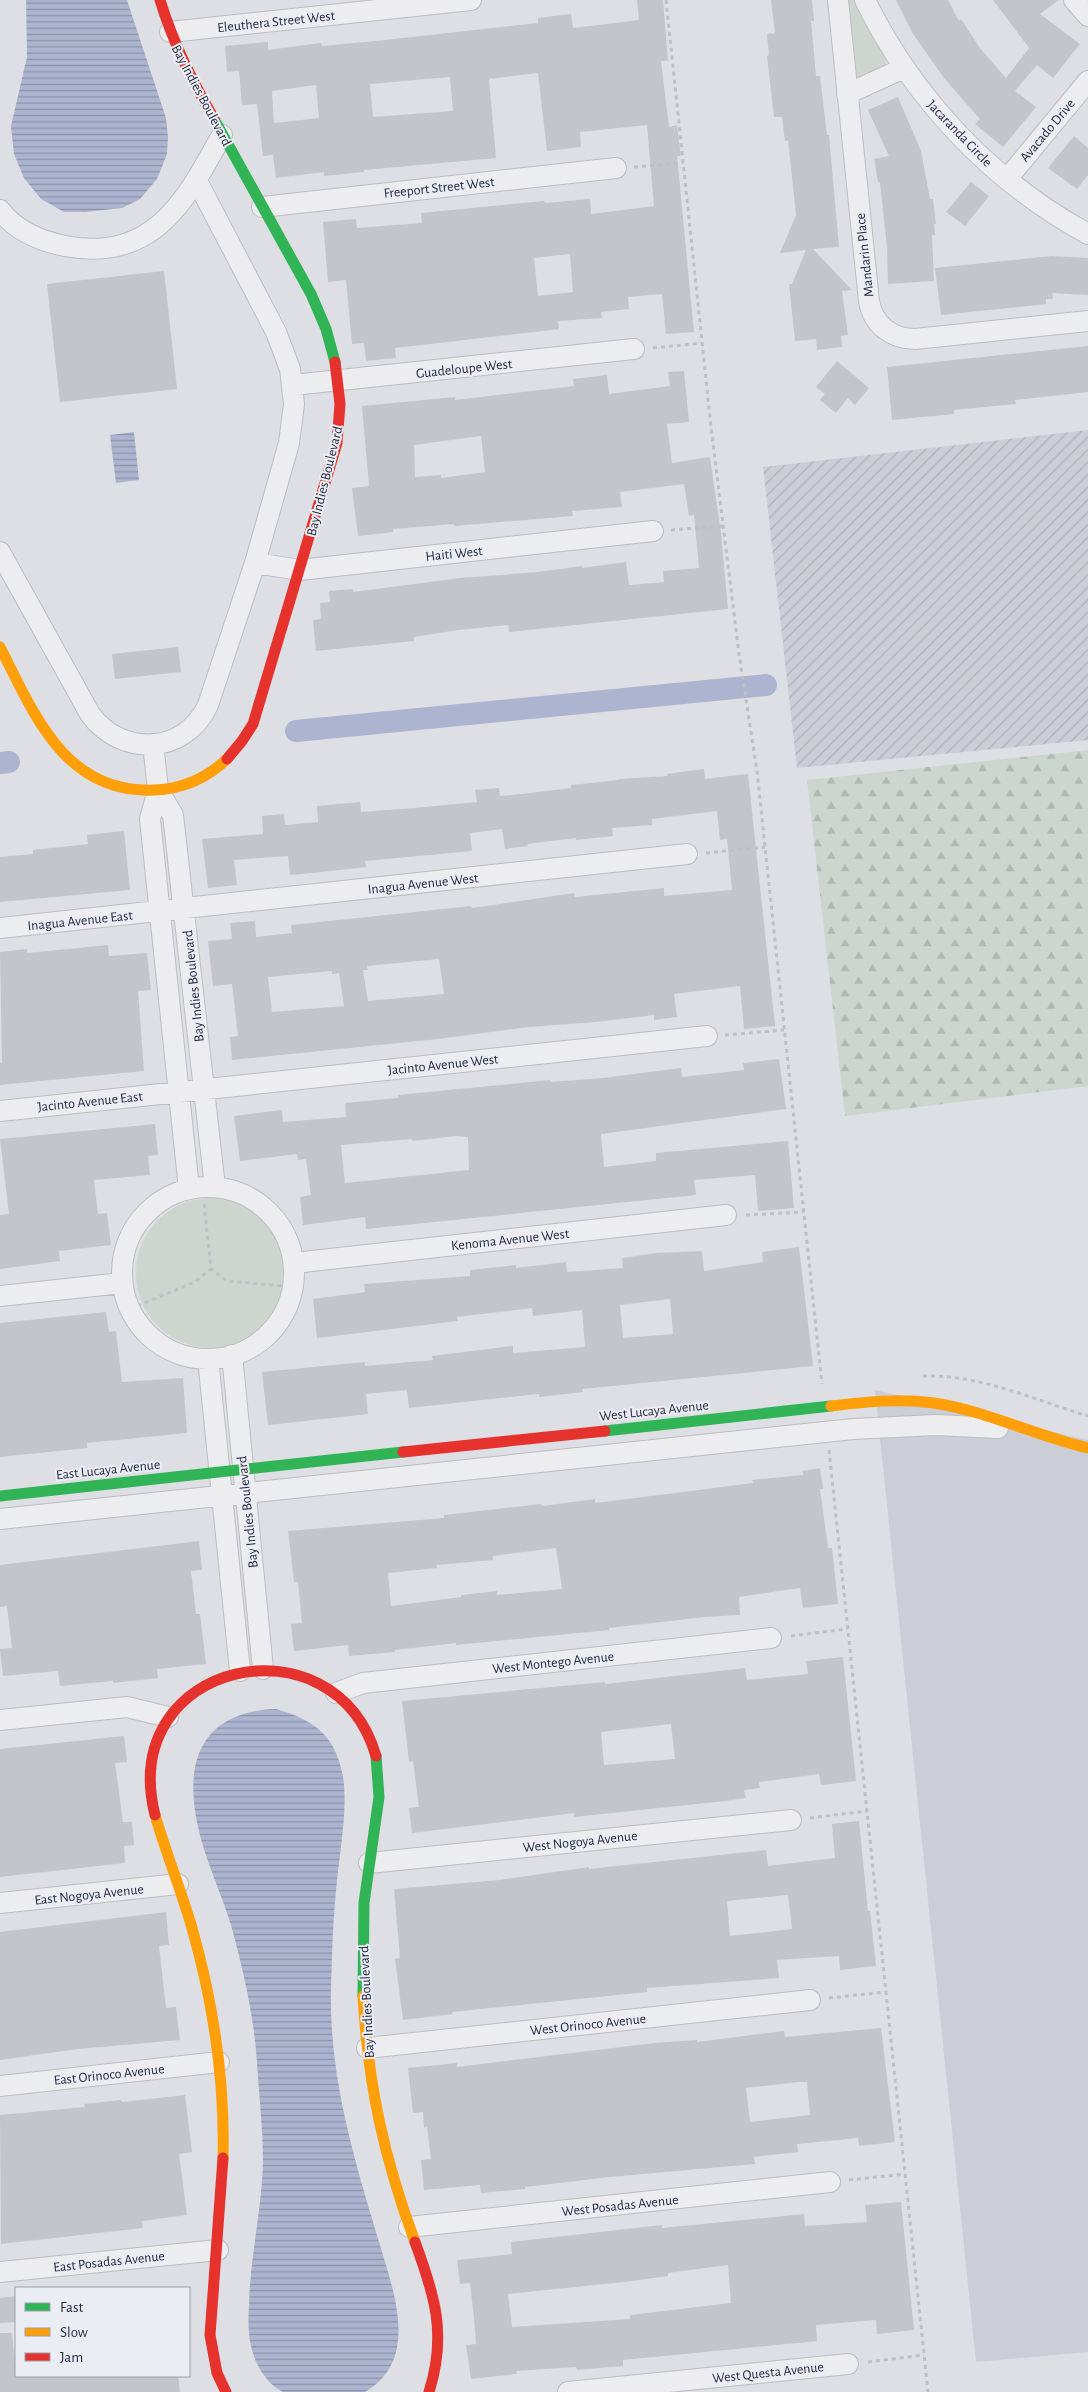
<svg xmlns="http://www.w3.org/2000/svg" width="1088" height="2392" viewBox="0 0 1088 2392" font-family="'Alegreya Sans',sans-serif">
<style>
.built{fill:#ccced7}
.industrial{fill:url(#industrial-furrows)}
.green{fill:#ccd6cf}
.forest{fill:url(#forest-firs)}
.water{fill:url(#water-rules)}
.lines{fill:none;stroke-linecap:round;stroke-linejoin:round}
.canal{stroke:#acb4cf;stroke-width:22}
.building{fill:#c4c5ca;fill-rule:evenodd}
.street-casing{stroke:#bcbdc2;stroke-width:22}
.path{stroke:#bfc0c5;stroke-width:3;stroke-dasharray:4 4;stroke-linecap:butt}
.street{stroke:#ededf0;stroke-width:20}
.fast{stroke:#30b455;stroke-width:11}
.slow{stroke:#ff9f0a;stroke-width:11}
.jam{stroke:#e5322d;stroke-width:11}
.labels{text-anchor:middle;stroke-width:4;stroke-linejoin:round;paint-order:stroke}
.street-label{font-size:14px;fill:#26293b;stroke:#ebedf4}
</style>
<defs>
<pattern id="industrial-furrows" width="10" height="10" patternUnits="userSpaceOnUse" patternTransform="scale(1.25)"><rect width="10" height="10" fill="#ccced7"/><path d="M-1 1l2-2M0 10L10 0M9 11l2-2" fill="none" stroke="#afb1b9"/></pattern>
<pattern id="forest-firs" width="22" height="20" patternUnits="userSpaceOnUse" patternTransform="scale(1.25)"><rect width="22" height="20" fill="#ccd6cf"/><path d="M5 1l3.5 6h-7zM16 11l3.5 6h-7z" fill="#afb8b3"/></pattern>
<pattern id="water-rules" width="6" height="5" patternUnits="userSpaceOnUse" patternTransform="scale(1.25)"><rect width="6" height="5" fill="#acb4cf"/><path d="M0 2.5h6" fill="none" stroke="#8c92a9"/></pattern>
</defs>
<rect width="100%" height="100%" fill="#dedfe4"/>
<path class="built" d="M 875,1390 L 1088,1440 L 1088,2352 L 976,2362 Z"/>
<path class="industrial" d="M 1088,430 L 1088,740 L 797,768 L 763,467 Z"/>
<path class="green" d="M 846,0 L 857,0 L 887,56 L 885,67 L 859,79 L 855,76 Z
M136 1273a75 75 0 1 1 150 0a75 75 0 1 1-150 0Z"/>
<path class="forest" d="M 1088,750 L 1088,1086 L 845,1116 L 807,780 Z"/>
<path class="water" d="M 26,0 L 127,0 L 166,118 L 168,137 L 167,154 L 157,179 L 140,199 L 122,208 L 85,212 L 64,212 L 41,199 L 24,178 L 14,154 L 11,126 L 27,57 Z
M 134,432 L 139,480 L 116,483 L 110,435 Z
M 276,1709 C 312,1719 334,1734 342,1772 C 349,1802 340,1850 337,1881 C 333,1917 332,1954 331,1990 C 329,2078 355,2162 380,2245 C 394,2293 420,2360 365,2392 L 283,2392 C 268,2385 256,2366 252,2350 C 248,2337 248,2319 249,2305 C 250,2257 262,2209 263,2161 C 263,2129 259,2095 257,2063 C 254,2016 243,1969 231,1925 C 221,1892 205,1860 198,1827 C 183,1760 202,1712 276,1709 Z"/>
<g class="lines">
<path class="canal" d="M 296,731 L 766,685
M 0,763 L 9,762"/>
</g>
<path class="building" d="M 637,0 L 663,0 L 668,61 L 661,61 L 669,127 L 677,125 L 681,156 L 677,156 L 694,332 L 666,334 L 662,294 L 628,297 L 629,309 L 601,312 L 602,318 L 558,321 L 559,329 L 395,348 L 396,358 L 366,361 L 364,343 L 352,344 L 346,280 L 328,282 L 323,222 L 356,219 L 357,228 L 422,223 L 421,213 L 544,201 L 545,203 L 590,199 L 591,214 L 654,206 L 647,125 L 580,132 L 581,147 L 547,151 L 538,73 L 489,79 L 496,158 L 364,170 L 364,172 L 324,176 L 324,172 L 276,178 L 273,155 L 263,156 L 257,104 L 242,105 L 239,71 L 227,72 L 225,46 L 268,42 L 268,50 L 321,43 L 322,46 L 385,40 L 538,23 L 538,18 L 571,14 L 573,28 L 639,20 ZM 450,77 L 453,111 L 373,117 L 370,84 ZM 316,85 L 319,118 L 274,123 L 272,91 ZM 570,254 L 573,292 L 538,296 L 534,258 Z
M 771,0 L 812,0 L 814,21 L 811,21 L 816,76 L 820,76 L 827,135 L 829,135 L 839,247 L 813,249 L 852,290 L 842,291 L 848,335 L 841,336 L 842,347 L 817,350 L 816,339 L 795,341 L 789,284 L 792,284 L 806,250 L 780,253 L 796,215 L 788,140 L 785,141 L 782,117 L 774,117 L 767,56 L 769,55 L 767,34 L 775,33 Z
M 896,0 L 948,0 L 959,21 L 961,19 L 980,48 L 1006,78 L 1029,48 L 993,0 L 1059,0 L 1040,14 L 1080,44 L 1053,78 L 1037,65 L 1015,91 L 1036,107 L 1003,147 L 975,124 L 980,119 L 944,78 L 913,34 Z
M 898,97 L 921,151 L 930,199 L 933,199 L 936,224 L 934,224 L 935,235 L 932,235 L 934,281 L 888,284 L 887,248 L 880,182 L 878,182 L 874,159 L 889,156 L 868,110 Z
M 1074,136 L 1088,148 L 1088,175 L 1077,189 L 1048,168 Z
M 971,182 L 989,196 L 965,226 L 946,212 Z
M 1052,256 L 1088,258 L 1088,295 L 1052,293 L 1053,299 L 1046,299 L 1046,304 L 941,315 L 935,268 Z
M 164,271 L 177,389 L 60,402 L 47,284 Z
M 1088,346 L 1088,392 L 1015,400 L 1016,404 L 954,410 L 954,414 L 892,420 L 887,367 Z
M 837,361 L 869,388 L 855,405 L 848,398 L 836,413 L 820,400 L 825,394 L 816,387 Z
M 684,371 L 689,422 L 667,424 L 672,463 L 710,457 L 721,533 L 728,609 L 509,632 L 508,625 L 458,630 L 414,637 L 414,641 L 316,651 L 313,620 L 321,619 L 320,603 L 330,602 L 329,591 L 353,589 L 353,592 L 460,578 L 538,572 L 582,566 L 582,568 L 626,562 L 629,585 L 664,582 L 663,571 L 699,568 L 694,515 L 689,516 L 684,484 L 620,492 L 622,507 L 572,511 L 573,516 L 454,526 L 454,524 L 393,529 L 393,532 L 358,536 L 352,488 L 369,486 L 362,406 L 455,397 L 455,400 L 574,386 L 573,379 L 607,375 L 609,394 L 670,386 L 668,372 ZM 481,436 L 485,472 L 441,478 L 441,475 L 415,477 L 414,445 Z
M 178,647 L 181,672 L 115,679 L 112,654 Z
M 704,769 L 705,779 L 748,774 L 775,1026 L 744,1029 L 740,986 L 674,994 L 677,1017 L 654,1020 L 654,1015 L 596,1022 L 530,1027 L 438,1039 L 232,1060 L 230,1037 L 238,1036 L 232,984 L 213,986 L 208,941 L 232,939 L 230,923 L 255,921 L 256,937 L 292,933 L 291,925 L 471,906 L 472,908 L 574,893 L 575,897 L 664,888 L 664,896 L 732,890 L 727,839 L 720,840 L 717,811 L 652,819 L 652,825 L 612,828 L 613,836 L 576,840 L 576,838 L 527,844 L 528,846 L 505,849 L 502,829 L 470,833 L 472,851 L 365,861 L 366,867 L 313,873 L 290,875 L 288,856 L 234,860 L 237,885 L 208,888 L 202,839 L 263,834 L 262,816 L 284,814 L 285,825 L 318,822 L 317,806 L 360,802 L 361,812 L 414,808 L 477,802 L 475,790 L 499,788 L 500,796 L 522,794 L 571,788 L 571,785 L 619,780 L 619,779 L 668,776 L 667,774 ZM 439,959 L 444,994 L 368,1001 L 363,970 L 368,970 L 367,966 ZM 332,971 L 332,974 L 339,973 L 344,1006 L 272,1012 L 268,977 Z
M 124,831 L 130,890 L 0,902 L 0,857 L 33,854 L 33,850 L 88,844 L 87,835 Z
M 108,945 L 109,956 L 147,953 L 151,990 L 138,991 L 144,1071 L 0,1085 L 0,1063 L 2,1063 L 0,952 L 27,949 L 27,953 Z
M 779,1059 L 786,1109 L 601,1134 L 604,1167 L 656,1161 L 656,1153 L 788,1141 L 794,1208 L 758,1211 L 755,1175 L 694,1180 L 696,1195 L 366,1229 L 365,1217 L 303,1225 L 300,1197 L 311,1195 L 306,1159 L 298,1160 L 297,1154 L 240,1161 L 234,1116 L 282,1110 L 283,1122 L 346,1117 L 345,1103 L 398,1098 L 398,1095 L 550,1080 L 551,1082 L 603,1078 L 681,1068 L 682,1077 L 744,1070 L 743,1063 ZM 456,1136 L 468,1137 L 469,1170 L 345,1183 L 341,1145 L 412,1139 L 412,1141 Z
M 155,1124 L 158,1155 L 148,1156 L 150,1175 L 94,1180 L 98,1214 L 107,1213 L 111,1245 L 59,1251 L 60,1261 L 0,1269 L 0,1215 L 9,1214 L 0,1139 Z
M 799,1247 L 813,1366 L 582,1389 L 583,1392 L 539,1397 L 539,1394 L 409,1408 L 407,1390 L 366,1394 L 368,1414 L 268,1425 L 262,1372 L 365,1362 L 365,1366 L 433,1360 L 432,1356 L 513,1346 L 513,1353 L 585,1347 L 582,1310 L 533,1316 L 532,1308 L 457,1317 L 458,1321 L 317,1338 L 313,1299 L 365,1292 L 364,1284 L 470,1276 L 470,1270 L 516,1265 L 516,1268 L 566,1262 L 567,1272 L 623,1268 L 622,1258 L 657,1253 L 702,1251 L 704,1271 L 763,1262 L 762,1252 ZM 670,1299 L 673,1334 L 623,1338 L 620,1305 Z
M 106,1312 L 109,1332 L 116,1331 L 122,1382 L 183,1378 L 187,1433 L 87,1443 L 87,1448 L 0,1457 L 0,1323 Z
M 820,1468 L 823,1489 L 820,1489 L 828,1548 L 832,1548 L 838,1604 L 803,1608 L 800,1588 L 739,1597 L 740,1615 L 705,1617 L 609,1628 L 609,1630 L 456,1645 L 456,1643 L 395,1650 L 395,1652 L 349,1656 L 348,1645 L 294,1651 L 291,1624 L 302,1623 L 298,1582 L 294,1582 L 288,1531 L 444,1518 L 444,1515 L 541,1504 L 542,1506 L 595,1499 L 595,1503 L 691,1491 L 753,1483 L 752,1480 L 803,1475 L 803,1471 ZM 556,1548 L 562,1589 L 497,1595 L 497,1591 L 461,1595 L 461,1597 L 391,1606 L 388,1573 L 437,1568 L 437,1565 L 493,1560 L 493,1556 Z
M 199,1541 L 202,1570 L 191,1571 L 196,1614 L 200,1614 L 206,1664 L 157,1669 L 158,1678 L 113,1683 L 113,1681 L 60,1686 L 58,1671 L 3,1676 L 0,1649 L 12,1648 L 7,1606 L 0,1607 L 0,1565 Z
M 843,1657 L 856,1781 L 821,1785 L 819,1774 L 759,1782 L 760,1788 L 744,1790 L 746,1798 L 725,1801 L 574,1817 L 574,1813 L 412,1833 L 409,1808 L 419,1807 L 413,1761 L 409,1762 L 402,1701 L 605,1682 L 605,1684 L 745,1668 L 747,1680 L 808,1674 L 806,1661 ZM 671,1724 L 675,1759 L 604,1765 L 601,1732 Z
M 124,1736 L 127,1762 L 115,1763 L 123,1822 L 132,1822 L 134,1845 L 124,1846 L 125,1863 L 0,1877 L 0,1749 Z
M 859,1821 L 868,1911 L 870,1911 L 876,1966 L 840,1970 L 839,1956 L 777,1960 L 779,1978 L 647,1988 L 647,1992 L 452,2012 L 453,2014 L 403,2020 L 395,1959 L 400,1958 L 394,1889 L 500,1880 L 589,1867 L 589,1869 L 766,1850 L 768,1866 L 835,1858 L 832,1824 ZM 788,1895 L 792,1929 L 730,1936 L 727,1901 Z
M 166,1912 L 169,1945 L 159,1946 L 166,2008 L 176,2007 L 180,2040 L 78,2049 L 0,2060 L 0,1932 Z
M 881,2028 L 895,2142 L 859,2146 L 858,2138 L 797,2144 L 798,2152 L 754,2157 L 755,2164 L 610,2177 L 525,2187 L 525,2189 L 481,2193 L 480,2185 L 424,2190 L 421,2160 L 431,2159 L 427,2127 L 424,2128 L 423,2112 L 413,2113 L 408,2068 L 457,2063 L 457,2067 L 654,2043 L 697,2040 L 697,2042 L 784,2031 L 785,2037 ZM 798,2082 L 807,2082 L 810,2115 L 750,2122 L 746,2088 Z
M 185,2095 L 192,2152 L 179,2154 L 187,2215 L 142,2221 L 143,2228 L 1,2244 L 0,2115 L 85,2107 L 84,2104 L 121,2100 L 122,2102 Z
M 901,2202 L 914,2330 L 877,2334 L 876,2320 L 816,2325 L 817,2341 L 623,2360 L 623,2366 L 577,2370 L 576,2367 L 516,2371 L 517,2374 L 471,2379 L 466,2345 L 476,2344 L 474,2318 L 470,2283 L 460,2284 L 457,2260 L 512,2254 L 511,2242 L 662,2225 L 662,2228 L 804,2214 L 805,2226 L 867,2222 L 865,2205 ZM 728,2265 L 731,2303 L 630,2315 L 630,2319 L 512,2327 L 508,2294 L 624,2282 L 668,2276 L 668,2273 Z
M 16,2296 L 16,2322 L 0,2323 L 0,2298 Z
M 0,2333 L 12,2333 L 16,2376 L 178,2376 L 180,2392 L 0,2392 Z"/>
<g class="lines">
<g class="street-casing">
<path id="street" d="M 838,0 L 869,301 C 873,325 892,339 915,339 L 1088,321
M 865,0 C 913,98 992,182 1088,234
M 1074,0 L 1088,16
M 170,32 L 471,0
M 847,94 L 904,68
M 1007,179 L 1088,81
M 262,207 L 616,168
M 0,210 C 16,231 40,241 65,246 C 154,263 186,200 222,135
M 293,385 L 634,349
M 0,552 L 90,714 C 121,757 185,755 208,705 L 255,563 L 289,443 L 294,404 L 290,369 L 276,332 L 197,181
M 255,563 L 300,570 L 653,531
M 153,744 L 158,790 L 150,819 L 189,1189
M 158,790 L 173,815 L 215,1187
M 0,928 L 687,854
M 0,1111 L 707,1036
M122 1273a86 86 0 1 1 172 0a86 86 0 1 1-172 0Z
M 294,1263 L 726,1215
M 0,1296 L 122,1283
M 232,1355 L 263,1669
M 208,1359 L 240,1671
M 0,1519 L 853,1429 L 936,1425 L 998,1428
M 336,1693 L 363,1683 L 771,1638
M 0,1720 L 127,1707 L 168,1717
M 369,1863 L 791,1820
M 0,1903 L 178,1884
M 367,2048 L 810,2000
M 0,2086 L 219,2062
M 409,2227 L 830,2182
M 0,2272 L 218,2250
M 568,2392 L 848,2364"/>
</g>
<path class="path" d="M 666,0 L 711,427 L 739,654 L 757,771 L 822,1384
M 634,167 L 683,163
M 653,348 L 702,343
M 671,530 L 723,526
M 706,853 L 765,847
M 725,1035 L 784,1030
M 204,1204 L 211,1269 L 227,1281 L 294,1287
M 746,1215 L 803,1212
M 130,1309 L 195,1282 L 211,1269
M 923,1376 C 979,1374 1035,1400 1088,1416
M 829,1450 L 928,2392
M 791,1636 L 847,1629
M 810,1818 L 867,1811
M 829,1998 L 886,1992
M 849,2180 L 905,2174
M 868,2362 L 924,2355"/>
<use href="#street" class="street"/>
<path class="fast" d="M 214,119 L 311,294 L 326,329 L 335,362
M 605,1431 L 831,1406
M 0,1496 L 403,1452
M 363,1996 L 364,1903 L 379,1797 L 376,1756"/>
<path class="slow" d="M 0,647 C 34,714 65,794 154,790 C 182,789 207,778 227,759
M 831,1406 C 865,1402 899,1398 934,1403 C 987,1411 1036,1436 1088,1448
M 155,1815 C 166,1853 181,1890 192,1928 C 213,2002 225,2080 223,2158
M 363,1996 C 368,2085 384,2158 415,2242"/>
<path class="jam" d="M 160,0 C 173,43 192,80 214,119
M 227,759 L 242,741 L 253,724 L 337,443 L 340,404 L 335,362
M 403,1452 L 605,1431
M 155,1815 C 116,1660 335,1614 376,1756
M 223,2158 L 210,2335 L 217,2373 L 226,2392
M 415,2242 C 435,2296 447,2335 429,2392"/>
</g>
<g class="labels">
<g class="street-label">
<text transform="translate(276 21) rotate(-6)" y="5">Eleuthera Street West</text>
<text transform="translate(202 95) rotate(62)" y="5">Bay Indies Boulevard</text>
<text transform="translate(1047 130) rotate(-50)" y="5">Avacado Drive</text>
<text transform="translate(960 133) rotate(46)" y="5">Jacaranda Circle</text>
<text transform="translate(439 187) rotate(-6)" y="5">Freeport Street West</text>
<text transform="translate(864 255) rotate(-96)" y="5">Mandarin Place</text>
<text transform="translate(464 368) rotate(-6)" y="5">Guadeloupe West</text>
<text transform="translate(324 481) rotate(-76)" y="5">Bay Indies Boulevard</text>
<text transform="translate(454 553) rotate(-6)" y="5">Haiti West</text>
<text transform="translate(423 883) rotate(-6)" y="5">Inagua Avenue West</text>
<text transform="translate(80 920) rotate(-6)" y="5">Inagua Avenue East</text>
<text transform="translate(193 986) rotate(-96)" y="5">Bay Indies Boulevard</text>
<text transform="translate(443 1064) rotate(-6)" y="5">Jacinto Avenue West</text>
<text transform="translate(90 1101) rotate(-6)" y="5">Jacinto Avenue East</text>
<text transform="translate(510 1239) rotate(-6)" y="5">Kenoma Avenue West</text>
<text transform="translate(654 1410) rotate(-6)" y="5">West Lucaya Avenue</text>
<text transform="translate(108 1469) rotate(-6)" y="5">East Lucaya Avenue</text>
<text transform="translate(247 1512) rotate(-96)" y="5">Bay Indies Boulevard</text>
<text transform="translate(553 1662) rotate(-6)" y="5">West Montego Avenue</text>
<text transform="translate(580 1841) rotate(-6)" y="5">West Nogoya Avenue</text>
<text transform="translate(89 1894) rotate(-6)" y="5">East Nogoya Avenue</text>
<text transform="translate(366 2002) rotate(-93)" y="5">Bay Indies Boulevard</text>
<text transform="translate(588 2024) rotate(-6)" y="5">West Orinoco Avenue</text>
<text transform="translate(109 2074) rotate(-6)" y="5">East Orinoco Avenue</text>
<text transform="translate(620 2205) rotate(-6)" y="5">West Posadas Avenue</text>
<text transform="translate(109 2261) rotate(-6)" y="5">East Posadas Avenue</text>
<text transform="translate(768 2372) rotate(-6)" y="5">West Questa Avenue</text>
</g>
</g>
<rect x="15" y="2287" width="175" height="90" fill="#ebedf4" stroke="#9c9faa"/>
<rect x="25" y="2303" width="25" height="8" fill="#30b455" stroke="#9c9faa"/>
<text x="60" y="2312" font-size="15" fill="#26293b">Fast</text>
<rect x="25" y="2328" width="25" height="8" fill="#ff9f0a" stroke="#9c9faa"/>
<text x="60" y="2337" font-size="15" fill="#26293b">Slow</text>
<rect x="25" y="2353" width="25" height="8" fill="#e5322d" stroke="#9c9faa"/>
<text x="60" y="2362" font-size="15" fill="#26293b">Jam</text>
</svg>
